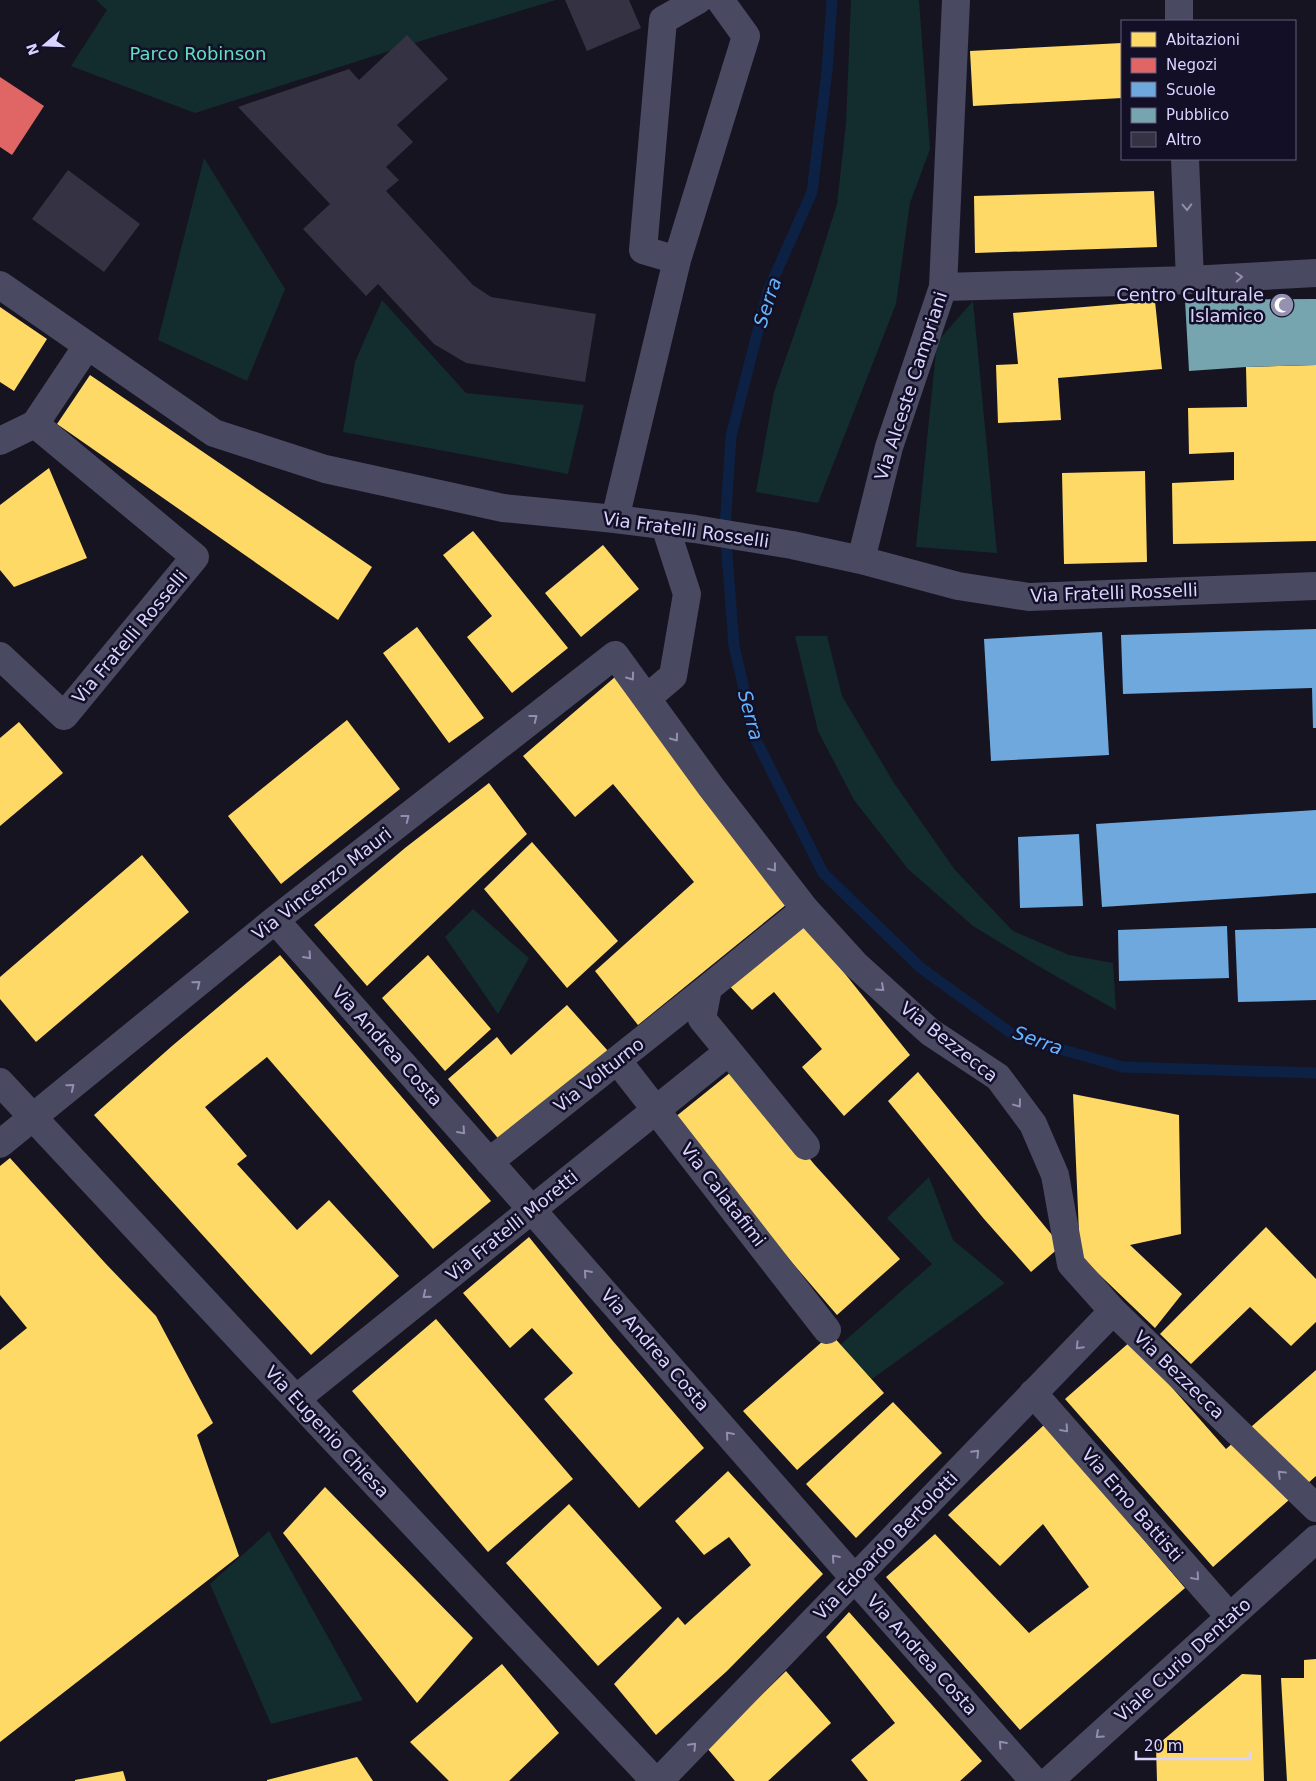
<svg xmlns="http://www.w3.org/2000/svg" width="1316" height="1781" viewBox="0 0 1316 1781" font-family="'DejaVu Sans',sans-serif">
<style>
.green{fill:#132c2d}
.homes{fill:#ffd966}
.shops{fill:#e06666}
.schools{fill:#6fa8dc}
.public{fill:#76a5af}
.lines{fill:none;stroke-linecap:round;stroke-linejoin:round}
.stream{stroke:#0d2144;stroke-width:11}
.building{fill:#343243}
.minor{stroke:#4a4962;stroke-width:28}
.oneway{stroke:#928eb0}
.labels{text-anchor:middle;stroke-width:5;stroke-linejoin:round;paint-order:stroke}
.park-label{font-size:18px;fill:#5fe0c0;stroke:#130f26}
.poi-label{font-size:18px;fill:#d9d4ff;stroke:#130f26;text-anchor:end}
.street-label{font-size:18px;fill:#d9d4ff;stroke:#130f26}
.water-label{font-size:19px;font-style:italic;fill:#62b6ff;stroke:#130f26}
</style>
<rect width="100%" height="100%" fill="#161421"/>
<path class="green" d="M 96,0 L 556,0 L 427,39 L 195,113 L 71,66 L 107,10 Z
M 851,0 L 919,0 L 930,149 L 910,203 L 896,304 L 818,503 L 756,492 L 774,392 L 813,280 L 837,204 L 846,124 Z
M 204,158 L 285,289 L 247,381 L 158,340 Z
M 382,300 L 466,393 L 584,405 L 568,474 L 343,432 L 355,362 Z
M 973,301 L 997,553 L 916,547 L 937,342 Z
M 795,636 L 827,636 L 842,696 L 894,783 L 955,870 L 1013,931 L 1069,955 L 1113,963 L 1116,1010 L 1045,970 L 973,926 L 908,869 L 854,800 L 818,731 Z
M 473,909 L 529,958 L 498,1014 L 445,937 Z
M 929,1177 L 953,1240 L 1005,1283 L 872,1379 L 839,1346 L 932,1264 L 887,1218 Z
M 269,1531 L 363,1700 L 271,1724 L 210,1584 Z"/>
<path class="homes" d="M 1122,43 L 1122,98 L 973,106 L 970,51 Z
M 1154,191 L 1157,247 L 975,253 L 974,196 Z
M 1155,301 L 1162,369 L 1058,378 L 1061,420 L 998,423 L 996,365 L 1018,364 L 1013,313 Z
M 0,307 L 47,339 L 14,391 L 0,382 Z
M 1316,365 L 1316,541 L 1173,544 L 1172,483 L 1234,480 L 1234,452 L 1189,454 L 1188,408 L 1247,407 L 1246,367 Z
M 90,375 L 372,567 L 338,620 L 57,424 Z
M 49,468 L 87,558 L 14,587 L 0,570 L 0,505 Z
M 1145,471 L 1147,562 L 1064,564 L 1062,473 Z
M 473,531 L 568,648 L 512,693 L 467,637 L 492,616 L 443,555 Z
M 603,545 L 639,589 L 581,637 L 545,593 Z
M 417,627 L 484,718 L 449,743 L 383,653 Z
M 615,677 L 787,904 L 638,1025 L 595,971 L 694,882 L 613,784 L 575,817 L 523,756 Z
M 347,720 L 400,789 L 281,884 L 228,816 Z
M 19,722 L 63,773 L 0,826 L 0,738 Z
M 489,783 L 527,834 L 367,986 L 314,925 L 405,848 Z
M 532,842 L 618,941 L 567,988 L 484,889 Z
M 142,855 L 189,912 L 36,1042 L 0,999 L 0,977 Z
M 798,915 L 910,1055 L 844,1116 L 802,1067 L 822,1049 L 774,992 L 752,1010 L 723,979 Z
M 280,955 L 491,1201 L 433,1249 L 267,1057 L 205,1107 L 247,1156 L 237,1164 L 297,1230 L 329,1200 L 399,1276 L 311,1355 L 94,1115 L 172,1046 Z
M 428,955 L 491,1029 L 445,1071 L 382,998 Z
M 567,1005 L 608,1051 L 502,1143 L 448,1079 L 497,1037 L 511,1055 Z
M 736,1068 L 814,1164 L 900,1259 L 837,1315 L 753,1217 L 674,1118 Z
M 918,1072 L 1061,1246 L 1031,1272 L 984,1219 L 888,1101 Z
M 1073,1094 L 1179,1115 L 1181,1234 L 1130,1245 L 1182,1294 L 1155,1328 L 1080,1256 Z
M 10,1158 L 106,1264 L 156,1316 L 213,1423 L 197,1435 L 239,1556 L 0,1742 L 0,1350 L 27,1328 L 0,1295 L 0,1166 Z
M 1266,1227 L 1316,1279 L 1316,1322 L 1291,1346 L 1250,1307 L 1191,1364 L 1160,1334 Z
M 529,1237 L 612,1340 L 704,1448 L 639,1508 L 544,1399 L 573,1373 L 532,1328 L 510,1348 L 463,1293 Z
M 436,1319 L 573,1479 L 488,1552 L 352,1391 Z
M 831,1334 L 884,1393 L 797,1470 L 743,1411 Z
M 1131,1341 L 1226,1449 L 1316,1370 L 1316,1476 L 1213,1567 L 1065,1399 Z
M 893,1402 L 942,1453 L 856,1538 L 806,1484 Z
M 1045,1424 L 1185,1588 L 1020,1730 L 886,1577 L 935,1534 L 1029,1633 L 1089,1587 L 1043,1524 L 1000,1566 L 948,1515 Z
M 728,1471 L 823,1574 L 727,1671 L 656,1735 L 614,1684 L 678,1617 L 685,1625 L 751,1565 L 729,1537 L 704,1555 L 675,1521 Z
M 325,1487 L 473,1638 L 417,1703 L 283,1533 Z
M 569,1504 L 662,1608 L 598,1666 L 506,1563 Z
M 849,1612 L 982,1761 L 960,1781 L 868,1781 L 851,1760 L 895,1723 L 826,1637 Z
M 1316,1659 L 1316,1781 L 1287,1781 L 1281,1678 L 1304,1678 L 1304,1660 Z
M 502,1664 L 559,1733 L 509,1781 L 449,1781 L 410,1742 Z
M 786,1671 L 831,1723 L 768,1781 L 735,1781 L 707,1748 Z
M 1242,1674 L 1261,1675 L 1264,1781 L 1157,1781 L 1156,1746 Z
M 357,1757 L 373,1781 L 267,1781 L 267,1780 Z
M 123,1771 L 126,1781 L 75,1781 L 75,1780 Z"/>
<path class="shops" d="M 0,77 L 44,106 L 12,155 L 0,147 Z"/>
<path class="schools" d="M 1316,629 L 1316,728 L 1313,728 L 1312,688 L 1123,694 L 1121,635 Z
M 1102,632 L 1109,755 L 991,761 L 984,639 Z
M 1316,810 L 1316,893 L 1102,907 L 1096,824 Z
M 1079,834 L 1083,906 L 1020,908 L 1018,837 Z
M 1227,926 L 1229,978 L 1119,981 L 1118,930 Z
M 1316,928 L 1316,1000 L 1238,1002 L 1235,930 Z"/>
<path class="public" d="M 1316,299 L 1316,365 L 1246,367 L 1189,371 L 1185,300 Z"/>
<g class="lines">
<path class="stream" d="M 832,0 L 827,71 L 812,192 L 768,291 L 731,436 L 725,528 L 734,646 L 756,740 L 823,873 L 921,968 L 1015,1036 L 1123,1067 L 1316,1073"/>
</g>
<path class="building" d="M 565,0 L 629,0 L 641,28 L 587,51 Z
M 407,35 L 448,79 L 397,125 L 413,142 L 386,167 L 399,180 L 386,191 L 473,285 L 491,297 L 596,314 L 585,382 L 466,363 L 434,344 L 378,284 L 366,296 L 303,229 L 330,204 L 238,107 L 349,69 L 359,80 Z
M 68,170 L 140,224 L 104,272 L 32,219 Z"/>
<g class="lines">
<path class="minor" d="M 1179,0 L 1179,21
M 1185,159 L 1190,280
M 677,260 L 643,250 L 663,20 L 698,0
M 0,285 L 214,433 L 325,469 L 503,508 L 615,519 L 695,529 L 792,545 L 861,560 L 958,586 L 1029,597 L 1316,586
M 943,287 L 1190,280 L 1316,273
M 0,441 L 35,424 L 87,346
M 615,519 L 677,260 L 746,36 L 720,0
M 861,560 L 889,447 L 943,287 L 956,0
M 0,656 L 64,716 L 195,557 L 35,424
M 647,698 L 673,676 L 687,594 L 665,526
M 275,920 L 532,1210 L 855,1579 L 1034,1781
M 708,988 L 702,1019 L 806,1146
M 617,1060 L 827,1330
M 0,1082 L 296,1399 L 655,1781
M 0,1144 L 275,920 L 615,655 L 711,787 L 805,909 L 855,964 L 930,1032 L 998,1077 L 1033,1124 L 1055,1175 L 1071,1264 L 1113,1311 L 1316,1508
M 489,1162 L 708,988 L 805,909
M 1033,1393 L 1230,1617
M 296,1399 L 728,1052
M 659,1781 L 1113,1311
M 1049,1781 L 1316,1539"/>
</g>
<defs><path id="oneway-chevron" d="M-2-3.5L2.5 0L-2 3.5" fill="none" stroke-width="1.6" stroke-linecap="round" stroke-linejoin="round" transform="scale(1.25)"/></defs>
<g class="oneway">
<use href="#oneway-chevron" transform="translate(1187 207) rotate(88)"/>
<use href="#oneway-chevron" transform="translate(1239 277) rotate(-3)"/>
<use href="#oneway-chevron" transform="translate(631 677) rotate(54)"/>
<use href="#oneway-chevron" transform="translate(534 718) rotate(-38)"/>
<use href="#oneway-chevron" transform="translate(675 738) rotate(54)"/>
<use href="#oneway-chevron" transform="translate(406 818) rotate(-38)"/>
<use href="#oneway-chevron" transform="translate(773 868) rotate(52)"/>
<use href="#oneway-chevron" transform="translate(308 956) rotate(48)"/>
<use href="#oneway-chevron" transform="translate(197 984) rotate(-39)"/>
<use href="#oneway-chevron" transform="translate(881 988) rotate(42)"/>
<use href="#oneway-chevron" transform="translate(71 1087) rotate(-39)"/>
<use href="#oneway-chevron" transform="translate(1018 1104) rotate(53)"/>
<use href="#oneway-chevron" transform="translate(462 1131) rotate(48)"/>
<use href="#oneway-chevron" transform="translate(587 1273) rotate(-131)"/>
<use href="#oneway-chevron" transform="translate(426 1295) rotate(141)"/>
<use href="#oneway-chevron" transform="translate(1079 1346) rotate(134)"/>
<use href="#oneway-chevron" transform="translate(1065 1429) rotate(49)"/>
<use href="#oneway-chevron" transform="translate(729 1435) rotate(-131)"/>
<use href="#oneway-chevron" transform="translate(976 1453) rotate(-46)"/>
<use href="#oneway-chevron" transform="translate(1281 1474) rotate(-136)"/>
<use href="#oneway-chevron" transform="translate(835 1558) rotate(-131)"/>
<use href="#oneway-chevron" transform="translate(1196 1577) rotate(49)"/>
<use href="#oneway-chevron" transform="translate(1099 1735) rotate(138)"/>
<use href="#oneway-chevron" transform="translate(1002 1744) rotate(-132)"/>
<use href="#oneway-chevron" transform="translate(693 1746) rotate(-46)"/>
</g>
<defs>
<g id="mosque-disc" transform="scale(1.25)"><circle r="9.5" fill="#9591b1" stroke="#130f26"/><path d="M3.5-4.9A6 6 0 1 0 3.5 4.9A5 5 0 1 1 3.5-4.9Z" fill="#fff"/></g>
</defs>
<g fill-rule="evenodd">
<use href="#mosque-disc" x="1282" y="305"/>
</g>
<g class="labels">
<g class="park-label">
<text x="198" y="60">Parco Robinson</text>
</g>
<g class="poi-label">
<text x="1264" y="301">Centro Culturale<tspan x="1264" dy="21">Islamico</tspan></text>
</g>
<g class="street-label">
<text transform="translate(911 386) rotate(-72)" y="6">Via Alceste Campriani</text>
<text transform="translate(686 530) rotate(8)" y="6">Via Fratelli Rosselli</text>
<text transform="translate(1114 593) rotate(-2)" y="6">Via Fratelli Rosselli</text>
<text transform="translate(130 637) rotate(-50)" y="6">Via Fratelli Rosselli</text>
<text transform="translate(322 884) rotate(-38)" y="6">Via Vincenzo Mauri</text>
<text transform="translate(949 1042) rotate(38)" y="6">Via Bezzecca</text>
<text transform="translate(387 1046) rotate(48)" y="6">Via Andrea Costa</text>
<text transform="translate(599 1075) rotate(-38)" y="6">Via Volturno</text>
<text transform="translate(723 1195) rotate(52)" y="6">Via Calatafimi</text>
<text transform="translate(512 1226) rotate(-39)" y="6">Via Fratelli Moretti</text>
<text transform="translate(655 1350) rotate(49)" y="6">Via Andrea Costa</text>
<text transform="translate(1179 1375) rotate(44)" y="6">Via Bezzecca</text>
<text transform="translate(327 1432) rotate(47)" y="6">Via Eugenio Chiesa</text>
<text transform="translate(1132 1505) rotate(49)" y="6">Via Emo Battisti</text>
<text transform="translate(886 1546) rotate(-46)" y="6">Via Edoardo Bertolotti</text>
<text transform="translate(922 1655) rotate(48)" y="6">Via Andrea Costa</text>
<text transform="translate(1183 1660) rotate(-42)" y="6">Viale Curio Dentato</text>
</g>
<g class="water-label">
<text transform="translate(767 302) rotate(-72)" y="7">Serra</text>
<text transform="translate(751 715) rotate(75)" y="7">Serra</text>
<text transform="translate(1038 1040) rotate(20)" y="7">Serra</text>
</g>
</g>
<rect x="1121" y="20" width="175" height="140" fill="#130f26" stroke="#625e7d"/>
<rect x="1131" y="32" width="25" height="15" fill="#ffd966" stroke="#625e7d"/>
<text x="1166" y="45" font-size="15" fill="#d9d4ff">Abitazioni</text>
<rect x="1131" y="58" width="25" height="15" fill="#e06666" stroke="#625e7d"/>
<text x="1166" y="70" font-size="15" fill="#d9d4ff">Negozi</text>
<rect x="1131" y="82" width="25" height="15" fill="#6fa8dc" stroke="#625e7d"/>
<text x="1166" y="95" font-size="15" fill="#d9d4ff">Scuole</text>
<rect x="1131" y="108" width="25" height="15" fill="#76a5af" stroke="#625e7d"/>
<text x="1166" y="120" font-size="15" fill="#d9d4ff">Pubblico</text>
<rect x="1131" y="132" width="25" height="15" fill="#343243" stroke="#625e7d"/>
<text x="1166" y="145" font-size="15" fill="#d9d4ff">Altro</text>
<g transform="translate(45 45) rotate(251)" stroke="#130f26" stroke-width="4" paint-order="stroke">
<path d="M0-4L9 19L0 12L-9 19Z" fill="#d9d4ff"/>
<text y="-8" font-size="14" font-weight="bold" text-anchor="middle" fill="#d9d4ff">N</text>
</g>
<path d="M1136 1751v8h114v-8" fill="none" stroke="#d9d4ff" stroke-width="2.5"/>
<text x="1144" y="1751" font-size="15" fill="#d9d4ff" stroke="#130f26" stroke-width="4" paint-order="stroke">20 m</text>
</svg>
